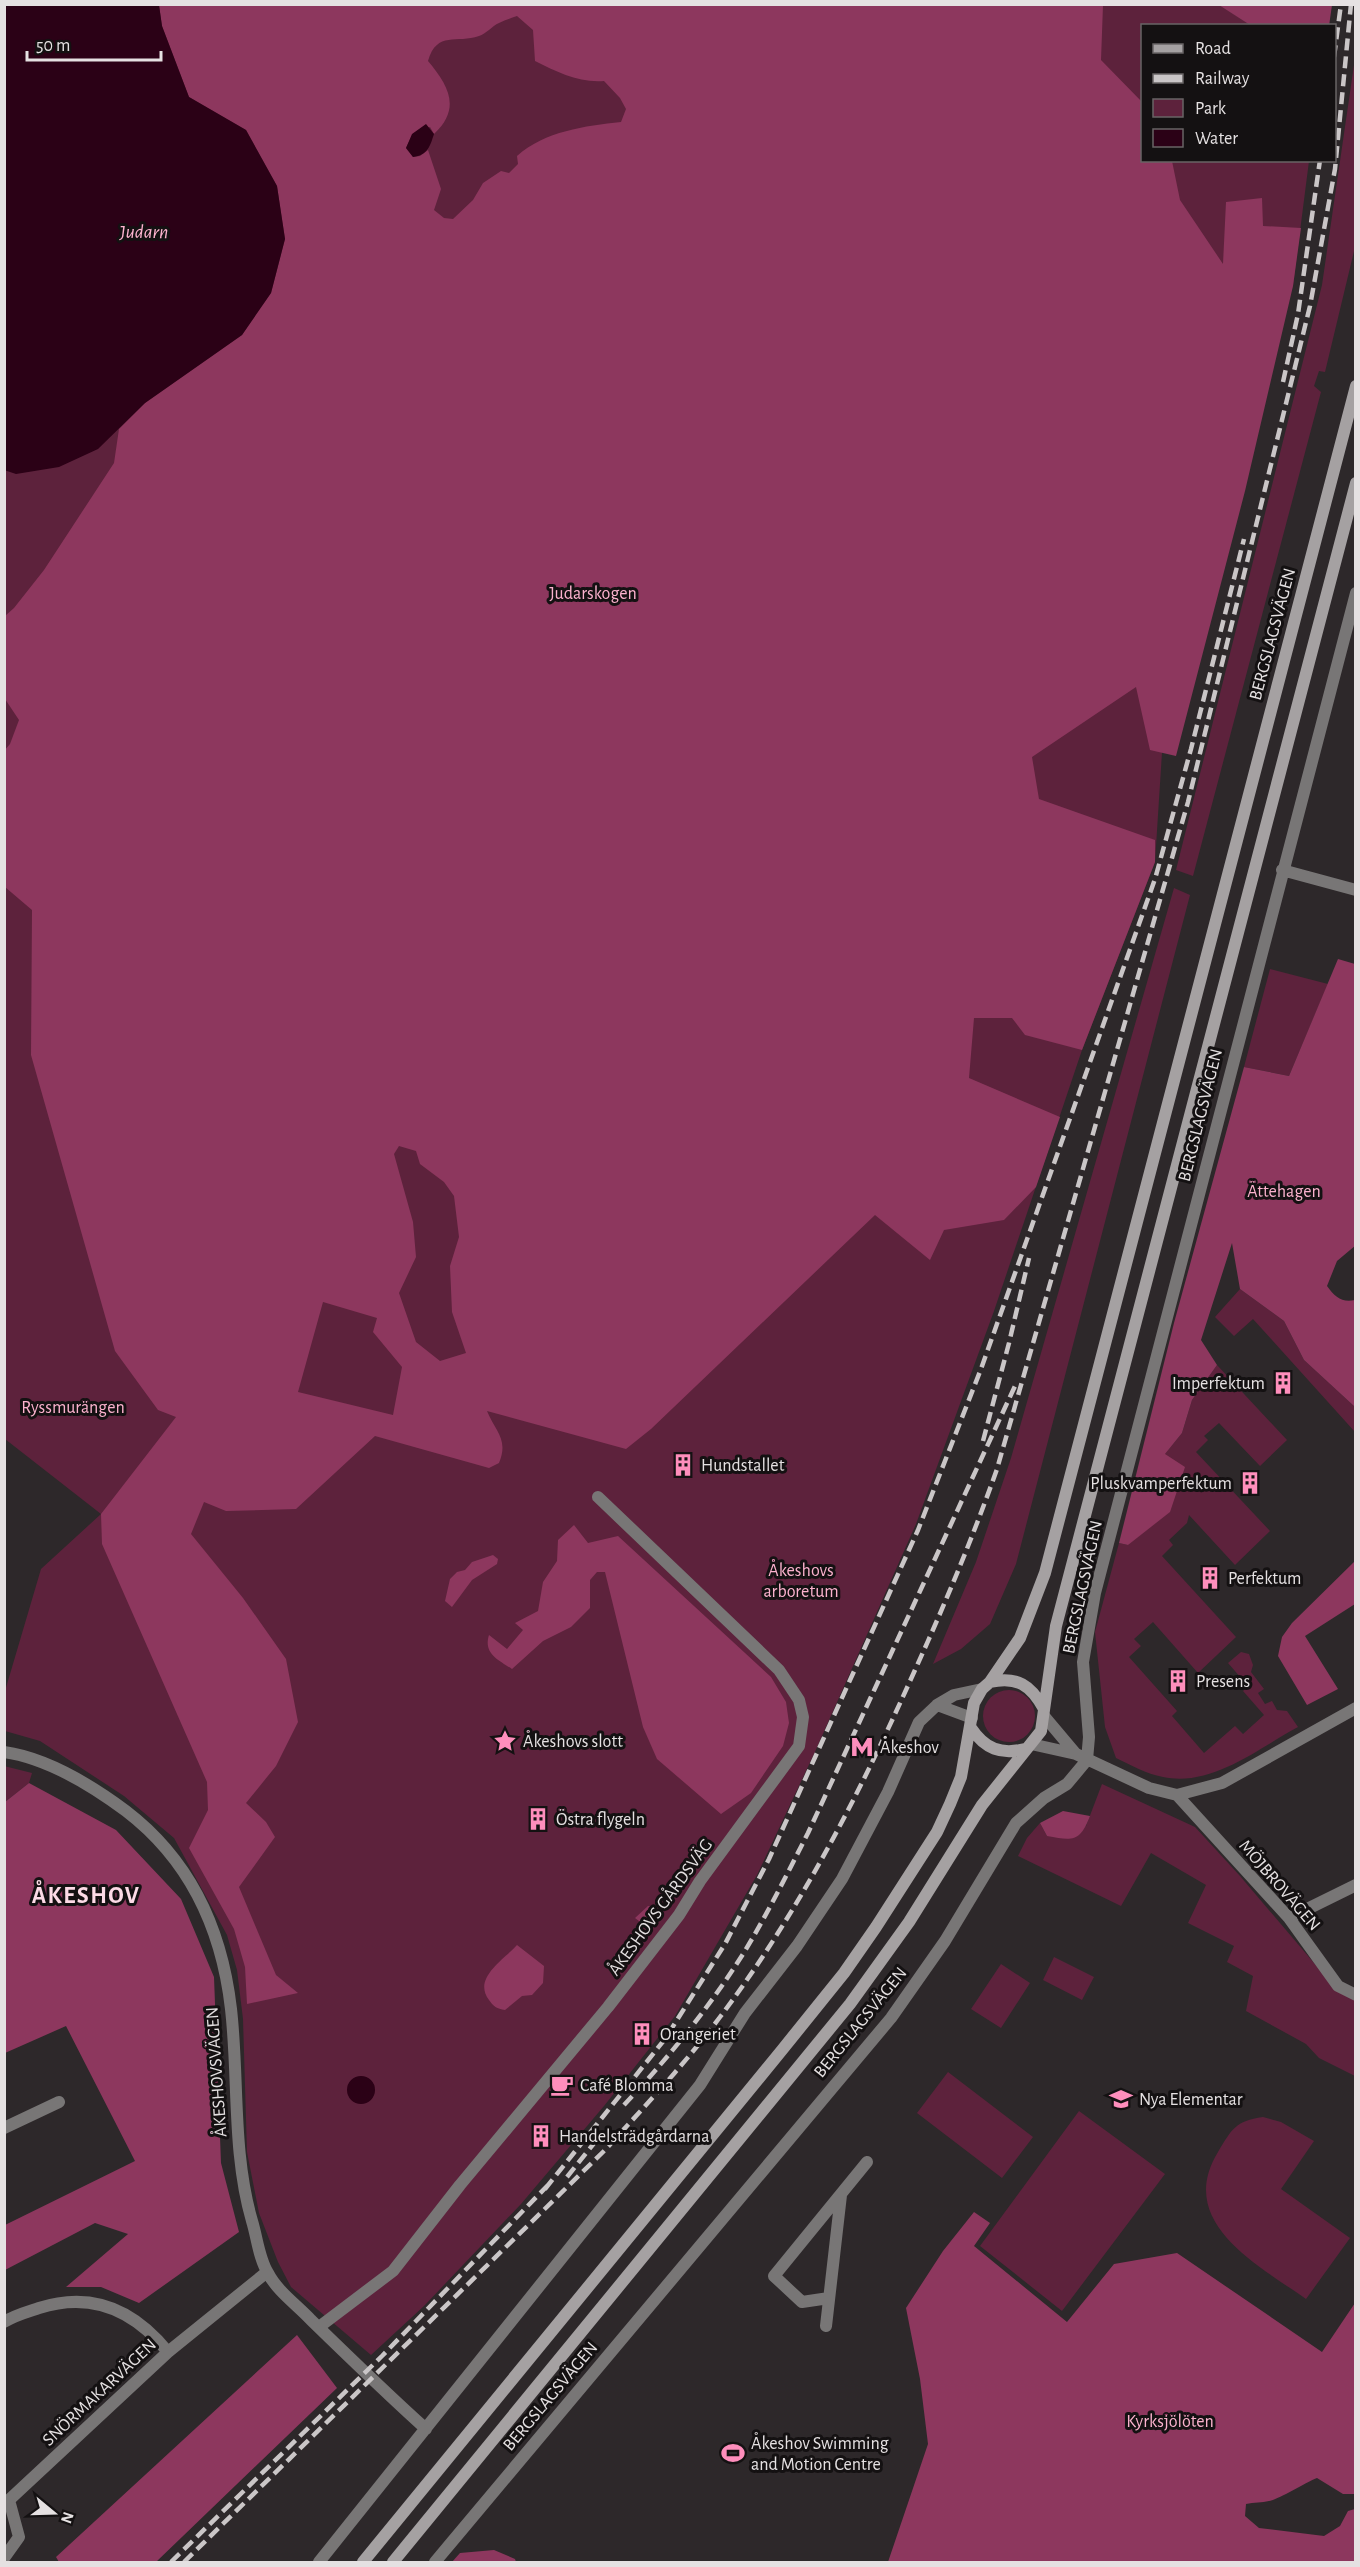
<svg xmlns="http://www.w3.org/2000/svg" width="1360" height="2567" viewBox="0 0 1360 2567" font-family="'Alegreya Sans',sans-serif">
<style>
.green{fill:#5d223c}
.forest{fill:#8d375e;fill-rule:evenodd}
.water{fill:#2b0116}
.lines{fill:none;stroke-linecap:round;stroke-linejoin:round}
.street{stroke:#787676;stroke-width:12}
.secondary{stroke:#a5a1a2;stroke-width:12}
.rail{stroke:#cac6c7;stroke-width:4.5;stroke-dasharray:12 6;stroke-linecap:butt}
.labels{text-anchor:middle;stroke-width:6;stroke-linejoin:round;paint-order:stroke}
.park-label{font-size:18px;fill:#fcb2ce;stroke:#141112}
.street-label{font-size:18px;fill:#e5e1e2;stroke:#141112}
.poi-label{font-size:18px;fill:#e5e1e2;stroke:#141112;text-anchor:start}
.water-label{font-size:20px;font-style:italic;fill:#feb4d0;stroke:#141112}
.district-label{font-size:24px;font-weight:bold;letter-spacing:1.5px;fill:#fcdae6;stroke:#141112}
</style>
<rect width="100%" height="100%" fill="#2d282a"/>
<path class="green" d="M 1219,4 L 1250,25 L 1142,26 L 1142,160 L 1309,161 L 1293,286 L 1251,412 L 1163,737 L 1155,862 L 1082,1050 L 994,1311 L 916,1524 L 814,1754 L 757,1875 L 675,2016 L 604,2106 L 521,2204 L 424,2306 L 371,2355 L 291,2287 L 278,2262 L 259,2213 L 247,2152 L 243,2019 L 237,1970 L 227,1935 L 174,1838 L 124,1796 L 40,1741 L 5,1731 L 5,1691 L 41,1569 L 101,1514 L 5,1439 L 5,5 Z
M 1355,58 L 1355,247 L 1325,372 L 1319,371 L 1314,386 L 1321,392 L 1193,876 L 1176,870 L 1322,285 Z
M 1174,888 L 1190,895 L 1016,1564 L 990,1624 L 961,1649 L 933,1664 L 976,1562 L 1011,1458 Z
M 1270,969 L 1328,984 L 1289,1076 L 1244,1067 Z
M 1240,1289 L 1284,1321 L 1304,1360 L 1355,1407 L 1355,1432 L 1253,1319 L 1234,1336 L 1215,1317 Z
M 1217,1365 L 1287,1440 L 1260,1466 L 1219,1423 L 1204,1436 L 1208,1440 L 1196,1452 L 1270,1531 L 1235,1565 L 1189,1515 L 1187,1523 L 1169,1540 L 1173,1545 L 1162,1556 L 1236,1637 L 1198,1673 L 1153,1622 L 1134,1639 L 1141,1646 L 1129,1657 L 1177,1711 L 1172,1716 L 1204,1753 L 1235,1726 L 1243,1734 L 1264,1715 L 1243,1691 L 1248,1686 L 1228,1663 L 1241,1652 L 1249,1654 L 1253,1665 L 1251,1672 L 1264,1689 L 1258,1693 L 1265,1704 L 1272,1701 L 1277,1710 L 1287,1711 L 1298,1727 C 1257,1749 1212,1787 1163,1777 C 1146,1774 1131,1765 1116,1758 L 1105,1727 L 1095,1632 L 1119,1543 L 1128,1545 L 1164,1455 L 1182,1433 L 1192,1400 Z
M983 1716a26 26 0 1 1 52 0a26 26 0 1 1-52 0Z
M 4,1766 L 32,1773 L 29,1783 L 5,1802 Z
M 1102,1784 L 1195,1827 L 1240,1876 L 1331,1983 L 1355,2001 L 1355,2076 L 1319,2058 L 1306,2044 L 1246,2011 L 1253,1976 L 1227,1962 L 1234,1946 L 1188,1923 L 1206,1885 L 1151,1853 L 1121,1906 L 1018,1856 L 1027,1838 L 1040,1823 L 1047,1836 L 1086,1826 Z
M 1054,1957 L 1094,1977 L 1082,2000 L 1043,1980 Z
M 1001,1964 L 1030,1983 L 1001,2028 L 971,2009 Z
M 948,2072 L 1033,2137 L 1002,2178 L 917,2113 Z
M 1079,2111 L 1165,2174 L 1062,2311 L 980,2246 Z
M 1263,2117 L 1281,2122 L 1314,2141 L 1281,2189 L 1350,2238 L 1306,2299 C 1258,2265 1175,2222 1218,2152 C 1232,2129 1235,2121 1263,2117 Z"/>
<path class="forest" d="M 159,5 L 1103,5 L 1101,60 L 1142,102 L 1142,160 L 1172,161 L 1180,200 L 1223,264 L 1226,202 L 1262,198 L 1263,226 L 1301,228 L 1293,286 L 1245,491 L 1176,756 L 1150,750 L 1136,687 L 1032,757 L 1039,799 L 1155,840 L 1155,862 L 1082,1050 L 1025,1035 L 1012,1018 L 974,1018 L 969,1078 L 1060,1117 L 1036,1187 L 1004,1220 L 944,1230 L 930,1260 L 875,1215 L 651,1429 L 626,1449 L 487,1411 C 495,1431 509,1439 499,1463 L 489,1468 L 375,1436 L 296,1509 L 226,1511 L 204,1502 L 191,1534 L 243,1598 L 286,1659 L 298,1722 L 276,1766 L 246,1803 L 266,1822 L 275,1837 L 239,1887 L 276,1975 L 298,1993 L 247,2004 L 245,1967 L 234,1929 L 189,1848 L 208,1810 L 207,1782 L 102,1544 L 101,1514 L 176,1417 L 158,1410 L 115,1351 L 31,1055 L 32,910 L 5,887 L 4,751 L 10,744 L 19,720 L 5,699 L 5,616 L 14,608 L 44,570 L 114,463 L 119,429 L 145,403 L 242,335 L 271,293 L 285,239 L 277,186 L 246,130 L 189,97 L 162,26 ZM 517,16 L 533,30 L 535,61 C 557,72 579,83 604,81 L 620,98 L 626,109 L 621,122 C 585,126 545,131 517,156 L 518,164 L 509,173 L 501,171 L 483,183 L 473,200 L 453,219 L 444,218 L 434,210 L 441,189 L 428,150 L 420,156 L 413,157 L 406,148 C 412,135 416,131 430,127 L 434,134 C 462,108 448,85 428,61 C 437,30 457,44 479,36 C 486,34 492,26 499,23 C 505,20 511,18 517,16 ZM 399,1146 L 416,1151 L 420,1164 L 444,1182 L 454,1196 L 459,1237 L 450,1266 L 452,1312 L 466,1353 L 440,1361 L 416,1342 L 399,1293 L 416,1257 L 413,1222 L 394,1154 ZM 323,1302 L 377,1318 L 373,1332 L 402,1367 L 393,1415 L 298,1392 Z
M 1219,5 L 1332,5 L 1329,26 L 1250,25 Z
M 1338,959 L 1355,964 L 1356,1245 L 1337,1261 L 1327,1286 C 1335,1297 1342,1303 1355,1300 L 1355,1407 L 1304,1360 L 1284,1321 L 1240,1289 L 1232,1243 L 1201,1340 L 1217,1365 L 1192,1400 L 1182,1433 L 1165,1454 L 1185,1467 L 1170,1512 L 1128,1545 L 1119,1543 L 1174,1323 L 1244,1067 L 1289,1076 Z
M 574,1525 L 588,1543 L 618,1536 L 771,1677 L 786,1702 L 789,1723 L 783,1746 L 751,1793 L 721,1814 L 657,1759 L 643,1727 L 605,1572 L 597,1572 L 590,1580 L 590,1608 L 571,1627 L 543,1641 L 512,1669 C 499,1660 483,1654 489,1635 L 507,1649 L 523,1630 L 515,1623 L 538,1611 L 543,1582 L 557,1561 L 558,1540 Z
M 493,1555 L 498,1559 L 497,1564 L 472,1580 L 452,1607 L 445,1601 L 450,1579 L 457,1572 L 465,1570 L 472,1562 Z
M 1355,1561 L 1355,1604 L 1305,1636 L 1338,1689 L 1307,1705 L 1278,1656 L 1282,1637 L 1292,1623 Z
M 29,1783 L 116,1830 L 181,1899 L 214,1977 L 221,2163 L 239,2232 L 139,2303 L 101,2287 L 66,2287 L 128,2234 L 95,2223 L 5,2270 L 5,2225 L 135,2161 L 66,2026 L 5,2053 L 5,1802 Z
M 1063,1811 L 1090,1816 C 1080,1842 1073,1841 1047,1836 L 1040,1823 Z
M 648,1906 L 656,1906 L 664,1912 L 651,1930 L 635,1918 Z
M 517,1945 L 544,1966 L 543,1983 L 532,1995 L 522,1996 L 505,2010 C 497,2009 493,2006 489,2000 C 472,1978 505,1959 517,1945 Z
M 974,2212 L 990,2223 L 974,2246 L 1067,2322 L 1114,2264 L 1177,2253 L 1322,2352 L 1355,2303 L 1355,2494 L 1343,2494 L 1317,2478 C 1304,2483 1280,2499 1269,2501 C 1262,2503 1254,2502 1246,2504 L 1245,2516 L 1259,2528 L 1324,2536 L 1340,2526 L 1348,2511 L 1355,2509 L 1355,2562 L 888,2562 L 928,2444 L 920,2379 L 906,2308 L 943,2251 Z
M 297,2335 L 337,2388 L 156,2562 L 59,2562 L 56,2557 Z
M 494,2550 L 515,2559 L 516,2562 L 452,2562 L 460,2553 Z"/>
<path class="water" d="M 4,5 L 159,5 L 162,26 L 189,97 L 246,130 L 277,186 L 285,239 L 271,293 L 242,335 L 145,403 L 98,449 L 59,467 L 16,474 L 4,470 Z
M 426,124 L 434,134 C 430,146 428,155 413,157 L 406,148 L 412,134 Z
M347 2090a14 14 0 1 1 28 0a14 14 0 1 1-28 0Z"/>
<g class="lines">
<path class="street" d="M 1282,870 L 1356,890
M 937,1705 L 972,1718
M 1044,1716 L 1076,1754
M 1031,1744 L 1076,1754 L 1149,1788 L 1177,1795 L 1222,1783 L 1356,1708
M 4,1752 C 48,1758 91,1785 126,1811 C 190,1860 222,1930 231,2009 C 239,2080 232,2152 252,2221 C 257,2237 259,2259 268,2273 C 277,2291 297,2305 311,2320 C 349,2357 387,2394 426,2429
M 1177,1795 L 1289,1918 L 1338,1986 L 1356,1995
M 1289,1918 L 1356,1885
M 4,2128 L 59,2102
M 829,2298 L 802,2302 L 774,2276 L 867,2162
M 4,2322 C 15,2315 27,2312 39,2308 C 92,2291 134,2310 168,2352
M 826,2326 L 841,2195
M 319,2327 L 393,2271 L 460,2185 L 608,2007 L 679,1915 L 700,1881 L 799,1746 L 803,1717 L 799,1700 L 779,1670 L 598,1497
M 4,2558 L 19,2537 L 9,2500 L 168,2352 L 267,2272
M 319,2562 L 700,2085 L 745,2013 L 797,1946 L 842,1879 L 888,1792 L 919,1722 L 937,1705 L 954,1695 L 982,1689
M 435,2562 L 891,2018 L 945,1941 L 1016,1823 L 1044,1798 L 1067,1784 L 1087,1760 L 1089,1737 L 1083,1662 L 1095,1593 L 1356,593"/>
<path class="secondary" d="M 990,1682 C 1017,1676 1031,1685 1044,1709
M 971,1728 C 985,1749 1001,1755 1025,1749
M 363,2562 L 782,2050 L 844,1973 L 876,1927 L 937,1832 L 950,1804 L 961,1777 L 974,1703 L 982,1689 L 990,1682 L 1020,1638 L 1045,1573 L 1356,386
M 393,2562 L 850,2004 L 909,1922 L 982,1805 L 1041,1731 L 1056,1626 L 1356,483"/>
<path class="rail" d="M 1334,57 L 1341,4
M 1283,382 L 1298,314 L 1320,160
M 983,1441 L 1009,1343 L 1029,1258
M 624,2105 C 668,2058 709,2008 743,1954 C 767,1915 787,1874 808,1833 L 1015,1386
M 567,2177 L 595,2142
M 545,2189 L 665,2039 L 725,1944 L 769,1859 L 918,1530 L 981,1369 L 1155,879 L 1191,749 L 1244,539
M 171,2562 L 382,2356 L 550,2183
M 184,2562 L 605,2150 C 644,2107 685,2064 720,2017 C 800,1911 861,1791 915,1670 C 945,1604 973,1537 997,1469 L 1188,802 L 1310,306 L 1335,169 L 1351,4"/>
</g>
<defs>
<g id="building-bare" transform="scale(1.8)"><path d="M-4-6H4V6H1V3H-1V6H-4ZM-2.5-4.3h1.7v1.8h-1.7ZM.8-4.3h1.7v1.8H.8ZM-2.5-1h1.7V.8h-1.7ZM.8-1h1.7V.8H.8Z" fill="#fe8ebc" stroke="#141112" stroke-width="2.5" paint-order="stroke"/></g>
<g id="sight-bare" transform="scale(1.8)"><path d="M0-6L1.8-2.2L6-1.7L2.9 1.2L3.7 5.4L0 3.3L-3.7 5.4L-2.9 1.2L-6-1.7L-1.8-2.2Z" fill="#fe8ebc" stroke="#141112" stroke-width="2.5" paint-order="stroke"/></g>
<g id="metro-bare" transform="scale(1.8)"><path d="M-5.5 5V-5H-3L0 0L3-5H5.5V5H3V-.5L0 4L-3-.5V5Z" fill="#fe8ebc" stroke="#141112" stroke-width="2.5" paint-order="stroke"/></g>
<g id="cafe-bare" transform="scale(1.8)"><path d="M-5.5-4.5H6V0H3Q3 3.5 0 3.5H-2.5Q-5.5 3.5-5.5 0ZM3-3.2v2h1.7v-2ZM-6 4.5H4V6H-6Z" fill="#fe8ebc" stroke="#141112" stroke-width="2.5" paint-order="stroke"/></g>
<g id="school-bare" transform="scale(1.8)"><path d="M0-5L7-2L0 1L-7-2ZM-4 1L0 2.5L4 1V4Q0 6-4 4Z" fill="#fe8ebc" stroke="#141112" stroke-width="2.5" paint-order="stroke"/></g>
<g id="stadium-bare" transform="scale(1.8)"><path d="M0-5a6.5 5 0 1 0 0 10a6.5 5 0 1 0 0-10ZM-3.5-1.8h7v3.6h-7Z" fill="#fe8ebc" stroke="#141112" stroke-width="2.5" paint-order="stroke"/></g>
</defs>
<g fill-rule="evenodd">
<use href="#building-bare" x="1283" y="1383"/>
<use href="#building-bare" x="683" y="1465"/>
<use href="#building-bare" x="1250" y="1483"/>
<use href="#building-bare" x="1210" y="1578"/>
<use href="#building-bare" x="1178" y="1681"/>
<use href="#sight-bare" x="505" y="1741"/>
<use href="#metro-bare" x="862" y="1747"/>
<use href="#building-bare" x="538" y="1819"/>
<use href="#building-bare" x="642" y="2034"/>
<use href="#cafe-bare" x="562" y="2085"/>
<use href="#school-bare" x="1121" y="2099"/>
<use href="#building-bare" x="541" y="2136"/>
<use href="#stadium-bare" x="733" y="2453"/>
</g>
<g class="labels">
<g class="park-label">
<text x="593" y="599">Judarskogen</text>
<text x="1284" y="1197">Ättehagen</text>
<text x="73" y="1413">Ryssmurängen</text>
<text x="801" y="1576">Åkeshovs<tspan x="801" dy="21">arboretum</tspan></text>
<text x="1170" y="2427">Kyrksjölöten</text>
</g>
<g class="street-label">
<text transform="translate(1272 634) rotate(-75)" y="6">BERGSLAGSVÄGEN</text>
<text transform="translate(1200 1115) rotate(-76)" y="6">BERGSLAGSVÄGEN</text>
<text transform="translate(1082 1587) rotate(-78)" y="6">BERGSLAGSVÄGEN</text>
<text transform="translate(1280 1885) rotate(49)" y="6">MÖJBROVÄGEN</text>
<text transform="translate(660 1907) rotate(-54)" y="6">ÅKESHOVS GÅRDSVÄG</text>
<text transform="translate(860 2022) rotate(-51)" y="6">BERGSLAGSVÄGEN</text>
<text transform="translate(216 2072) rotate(-94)" y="6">ÅKESHOVSVÄGEN</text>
<text transform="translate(99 2392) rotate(-43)" y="6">SNÖRMAKARVÄGEN</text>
<text transform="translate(550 2396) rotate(-50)" y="6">BERGSLAGSVÄGEN</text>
</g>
<g class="poi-label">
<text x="1265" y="1389" text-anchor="end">Imperfektum</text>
<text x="701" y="1471">Hundstallet</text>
<text x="1232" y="1489" text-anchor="end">Pluskvamperfektum</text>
<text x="1228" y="1584">Perfektum</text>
<text x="1196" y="1687">Presens</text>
<text x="523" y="1747">Åkeshovs slott</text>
<text x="880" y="1753">Åkeshov</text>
<text x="556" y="1825">Östra flygeln</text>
<text x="660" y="2040">Orangeriet</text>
<text x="580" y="2091">Café Blomma</text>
<text x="1139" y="2105">Nya Elementar</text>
<text x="559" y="2142">Handelsträdgårdarna</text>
<text x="751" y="2449">Åkeshov Swimming<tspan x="751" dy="21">and Motion Centre</tspan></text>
</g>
<g class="water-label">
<text x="144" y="238">Judarn</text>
</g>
<g class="district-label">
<text x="86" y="1903">ÅKESHOV</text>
</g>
</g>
<rect width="1360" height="2567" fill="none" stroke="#e5e1e2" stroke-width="12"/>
<rect x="1141" y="24" width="195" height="138" fill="#141112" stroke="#686465" stroke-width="1.5"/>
<rect x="1153" y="44" width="30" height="9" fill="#a5a1a2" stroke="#686465" stroke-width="1.5"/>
<text x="1195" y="54" font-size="18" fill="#e5e1e2">Road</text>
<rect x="1153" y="74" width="30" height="9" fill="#cac6c7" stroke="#686465" stroke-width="1.5"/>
<text x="1195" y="84" font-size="18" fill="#e5e1e2">Railway</text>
<rect x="1153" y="99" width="30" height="18" fill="#5d223c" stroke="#686465" stroke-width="1.5"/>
<text x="1195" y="114" font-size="18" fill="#e5e1e2">Park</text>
<rect x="1153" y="129" width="30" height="18" fill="#2b0116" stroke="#686465" stroke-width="1.5"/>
<text x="1195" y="144" font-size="18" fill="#e5e1e2">Water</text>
<g transform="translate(54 2513) rotate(109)" stroke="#141112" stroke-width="4.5" paint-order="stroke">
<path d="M0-4.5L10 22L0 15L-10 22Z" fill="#e5e1e2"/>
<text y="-9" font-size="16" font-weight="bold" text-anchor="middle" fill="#e5e1e2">N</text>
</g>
<path d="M27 51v9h134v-9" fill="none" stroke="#e5e1e2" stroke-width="3"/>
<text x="36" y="51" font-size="18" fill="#e5e1e2" stroke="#141112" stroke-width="4.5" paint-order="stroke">50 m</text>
</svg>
